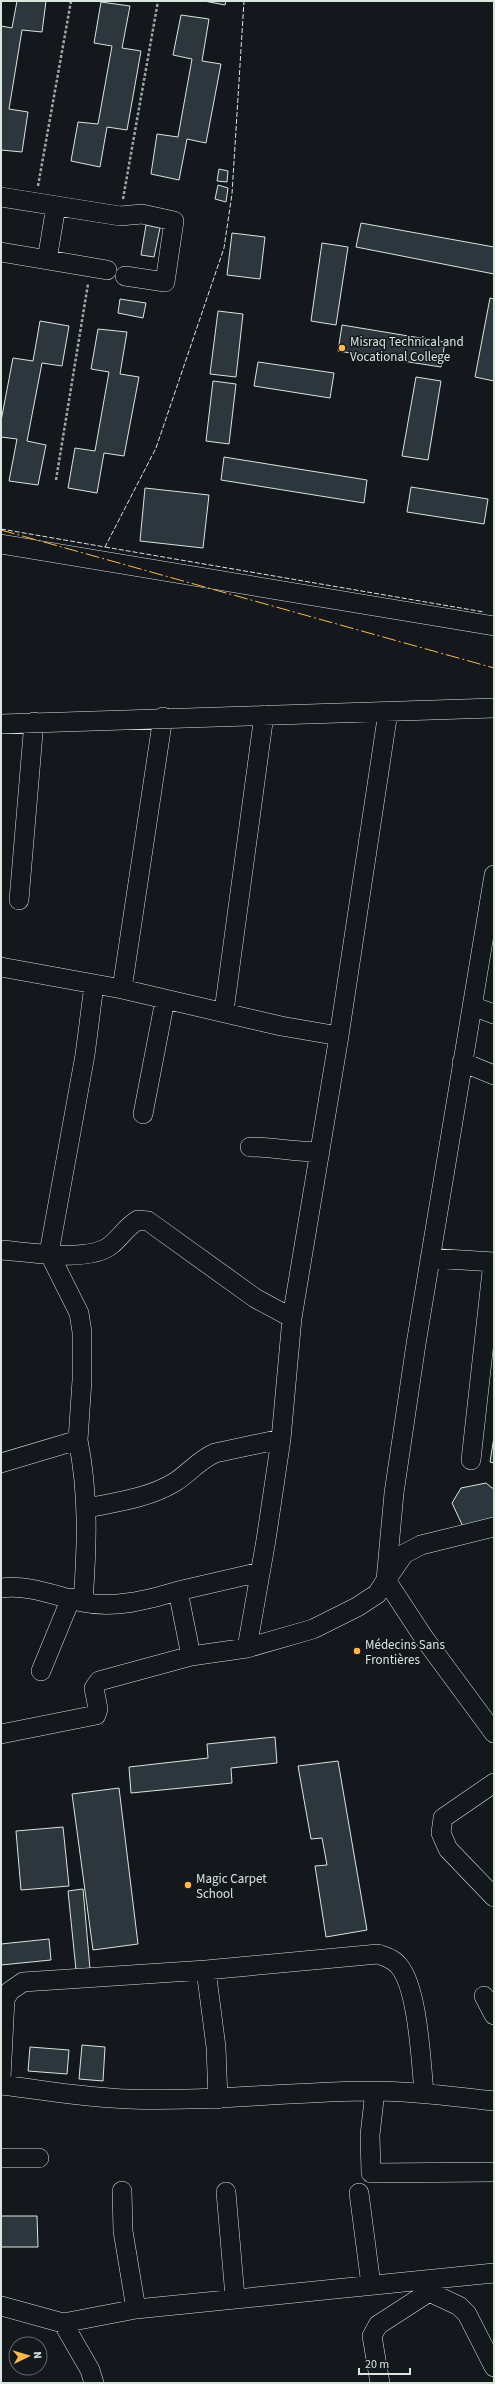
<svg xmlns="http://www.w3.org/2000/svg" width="495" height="2384" viewBox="0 0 495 2384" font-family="'Source Sans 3',sans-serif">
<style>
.building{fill:#2c363c;stroke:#d8e6dc}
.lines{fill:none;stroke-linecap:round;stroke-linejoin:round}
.minor-casing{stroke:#d8e6dc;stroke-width:20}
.path{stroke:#9da8a2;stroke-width:2.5;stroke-dasharray:3 2;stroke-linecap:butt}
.minor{stroke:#14181c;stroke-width:19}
.fence{stroke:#d8e6dc;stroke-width:1;stroke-dasharray:5 2;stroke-linecap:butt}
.power{stroke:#ffb74d;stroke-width:1;stroke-dasharray:14 3 2 3;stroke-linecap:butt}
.poi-dot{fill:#ffb74d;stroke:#14181c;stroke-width:1.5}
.labels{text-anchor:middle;stroke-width:3;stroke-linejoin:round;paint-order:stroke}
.poi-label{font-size:13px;fill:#d8e6dc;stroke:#14181c;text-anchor:start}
</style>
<rect width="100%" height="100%" fill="#14181c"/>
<path class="building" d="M 17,1 L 46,1 L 42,32 L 22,30 L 9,109 L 28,112 L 22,152 L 1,150 L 1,26 L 12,28 Z
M 204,1 L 226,1 L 225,5 Z
M 101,2 L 130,6 L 122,48 L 141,51 L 127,130 L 107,127 L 100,167 L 71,161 L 78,122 L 98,124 L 112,46 L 94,43 Z
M 181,15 L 209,19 L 202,61 L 221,64 L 206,143 L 187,139 L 179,180 L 151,174 L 157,134 L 178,137 L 192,59 L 173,55 Z
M 219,169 L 228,171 L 227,182 L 217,181 Z
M 218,185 L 228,188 L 226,202 L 215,199 Z
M 361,223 L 494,247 L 494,274 L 356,247 Z
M 146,225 L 160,228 L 154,257 L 141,255 Z
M 232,233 L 265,237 L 260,279 L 227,275 Z
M 322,243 L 348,247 L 336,325 L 311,321 Z
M 490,298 L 494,299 L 494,381 L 475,377 Z
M 120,299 L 146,303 L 143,318 L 118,313 Z
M 218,311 L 243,314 L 236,377 L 210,374 Z
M 40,321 L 69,326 L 62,366 L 42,363 L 27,441 L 46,445 L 38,485 L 9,481 L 17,439 L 1,437 L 1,421 L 13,358 L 33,361 Z
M 342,325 L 445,342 L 441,367 L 338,351 Z
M 98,329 L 127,332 L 120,374 L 139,377 L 124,456 L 104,453 L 97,493 L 68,488 L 75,448 L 95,451 L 109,372 L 91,369 Z
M 258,362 L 334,373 L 330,398 L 254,386 Z
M 416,377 L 441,381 L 428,460 L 402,456 Z
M 213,381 L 236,384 L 229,444 L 206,441 Z
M 224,457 L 367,480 L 364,503 L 221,480 Z
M 411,487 L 488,499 L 484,524 L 407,512 Z
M 145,488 L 209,495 L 203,548 L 140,541 Z
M 494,1437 L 494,1463 L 490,1462 Z
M 486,1483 L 492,1488 L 494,1488 L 494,1522 L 465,1531 L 452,1503 L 461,1488 Z
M 275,1737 L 277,1763 L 231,1768 L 232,1783 L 131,1793 L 129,1767 L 208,1758 L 207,1744 Z
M 338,1761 L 367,1930 L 326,1937 L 315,1866 L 327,1865 L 322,1838 L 311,1839 L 298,1766 Z
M 119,1788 L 138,1944 L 93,1950 L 72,1794 Z
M 63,1827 L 69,1886 L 21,1890 L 16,1831 Z
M 83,1889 L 90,1969 L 76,1970 L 68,1891 Z
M 49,1939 L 51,1960 L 1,1965 L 1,1944 Z
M 82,2045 L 105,2047 L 103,2081 L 79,2079 Z
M 30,2047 L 69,2050 L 67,2074 L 28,2071 Z
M 1,2216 L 37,2216 L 38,2247 L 1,2247 Z"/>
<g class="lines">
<g class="minor-casing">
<path id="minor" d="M 1,197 L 120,216 L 142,214 L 174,221 L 165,282 L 125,276
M 1,252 L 107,270
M 47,260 L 56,206
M 1,544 L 494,626
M 388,712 L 339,1036 L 292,1318 L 281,1439 L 266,1540 L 247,1648 L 313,1629 L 357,1607 L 377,1594 L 386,1580 L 394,1493 L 416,1344 L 494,875
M 1,724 L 494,708
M 19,900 L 34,722
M 1,967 L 122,989 L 281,1026 L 339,1036
M 122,989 L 163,717
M 472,1006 L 494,1014
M 224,1011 L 264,715
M 462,1062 L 494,1075
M 143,1114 L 165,1000
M 250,1147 C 273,1147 296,1152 320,1152
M 1,1250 C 28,1252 90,1263 111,1245 C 121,1237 126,1227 138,1220 L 148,1221 L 255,1298 L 292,1318
M 430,1258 L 494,1262
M 78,1440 C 89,1495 87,1547 83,1602
M 471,1460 L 493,1262
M 1,1463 L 78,1440 L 82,1380 L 82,1332 L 79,1313 L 49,1253 L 85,1055 L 94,985
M 87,1508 C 117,1502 149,1498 175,1482 C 189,1473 199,1460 215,1453 L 281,1439
M 494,1527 L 421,1545 L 404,1554 L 386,1580 L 424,1638 L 494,1733
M 1,1588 C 28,1584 56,1596 82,1602 C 114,1609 147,1600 178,1591
M 191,1656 L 178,1591 L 260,1572
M 41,1671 L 71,1598
M 1,1734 L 96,1715 L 98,1709 L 94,1688 L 99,1681 L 191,1656 L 247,1648
M 494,1783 L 443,1818 L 441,1833 L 448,1849 L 494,1897
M 206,1970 L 216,2047 L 218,2099
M 484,1996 L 494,2015
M 1,2078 L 5,1999 L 10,1991 L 23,1982 L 206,1970 L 378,1954 C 386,1957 394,1959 399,1966 C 418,1988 421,2062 424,2092
M 1,2085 C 43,2090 85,2098 128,2099 C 211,2102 293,2091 376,2091 C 416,2091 455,2097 494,2101
M 375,2091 L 370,2135 L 371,2173 L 494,2172
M 1,2158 L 39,2158
M 122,2191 L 123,2231 L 136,2309
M 226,2192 L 235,2297
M 359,2193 L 371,2285
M 428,2281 L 429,2292 L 459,2306 L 467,2314 L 494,2367
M 1,2306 L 63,2323 L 136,2309 L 494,2273
M 63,2323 L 90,2370 L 94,2383
M 380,2383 L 372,2336 L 378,2325 L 429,2292"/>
</g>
<path class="path" d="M 38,186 L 71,1
M 123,199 L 158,1
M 56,480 L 88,284"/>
<use href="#minor" class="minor"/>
<path class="fence" d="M 1,529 L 105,547 L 156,448 L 224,248 L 232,194 L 244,1
M 105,547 L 484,612"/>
<path class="power" d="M 1,530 L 494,668"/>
</g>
<g class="poi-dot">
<circle cx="342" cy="348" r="4"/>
<circle cx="357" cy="1651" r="4"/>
<circle cx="188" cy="1885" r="4"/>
</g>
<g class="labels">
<g class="poi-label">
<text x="350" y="346">Misraq Technical and<tspan x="350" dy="15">Vocational College</tspan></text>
<text x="365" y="1649">Médecins Sans<tspan x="365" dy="15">Frontières</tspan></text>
<text x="196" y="1883">Magic Carpet<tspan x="196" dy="15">School</tspan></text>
</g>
</g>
<rect width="495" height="2384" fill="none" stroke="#d8e6dc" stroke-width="4"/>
<g transform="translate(28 2356) rotate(85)"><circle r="19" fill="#14181c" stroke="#626a69"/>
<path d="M0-3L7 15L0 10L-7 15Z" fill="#ffb74d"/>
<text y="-6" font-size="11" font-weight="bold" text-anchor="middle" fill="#d8e6dc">N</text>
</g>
<path d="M359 2368v6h51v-6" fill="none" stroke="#d8e6dc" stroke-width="2"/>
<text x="365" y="2368" font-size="12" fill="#d8e6dc" stroke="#14181c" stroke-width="3" paint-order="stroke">20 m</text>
</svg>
